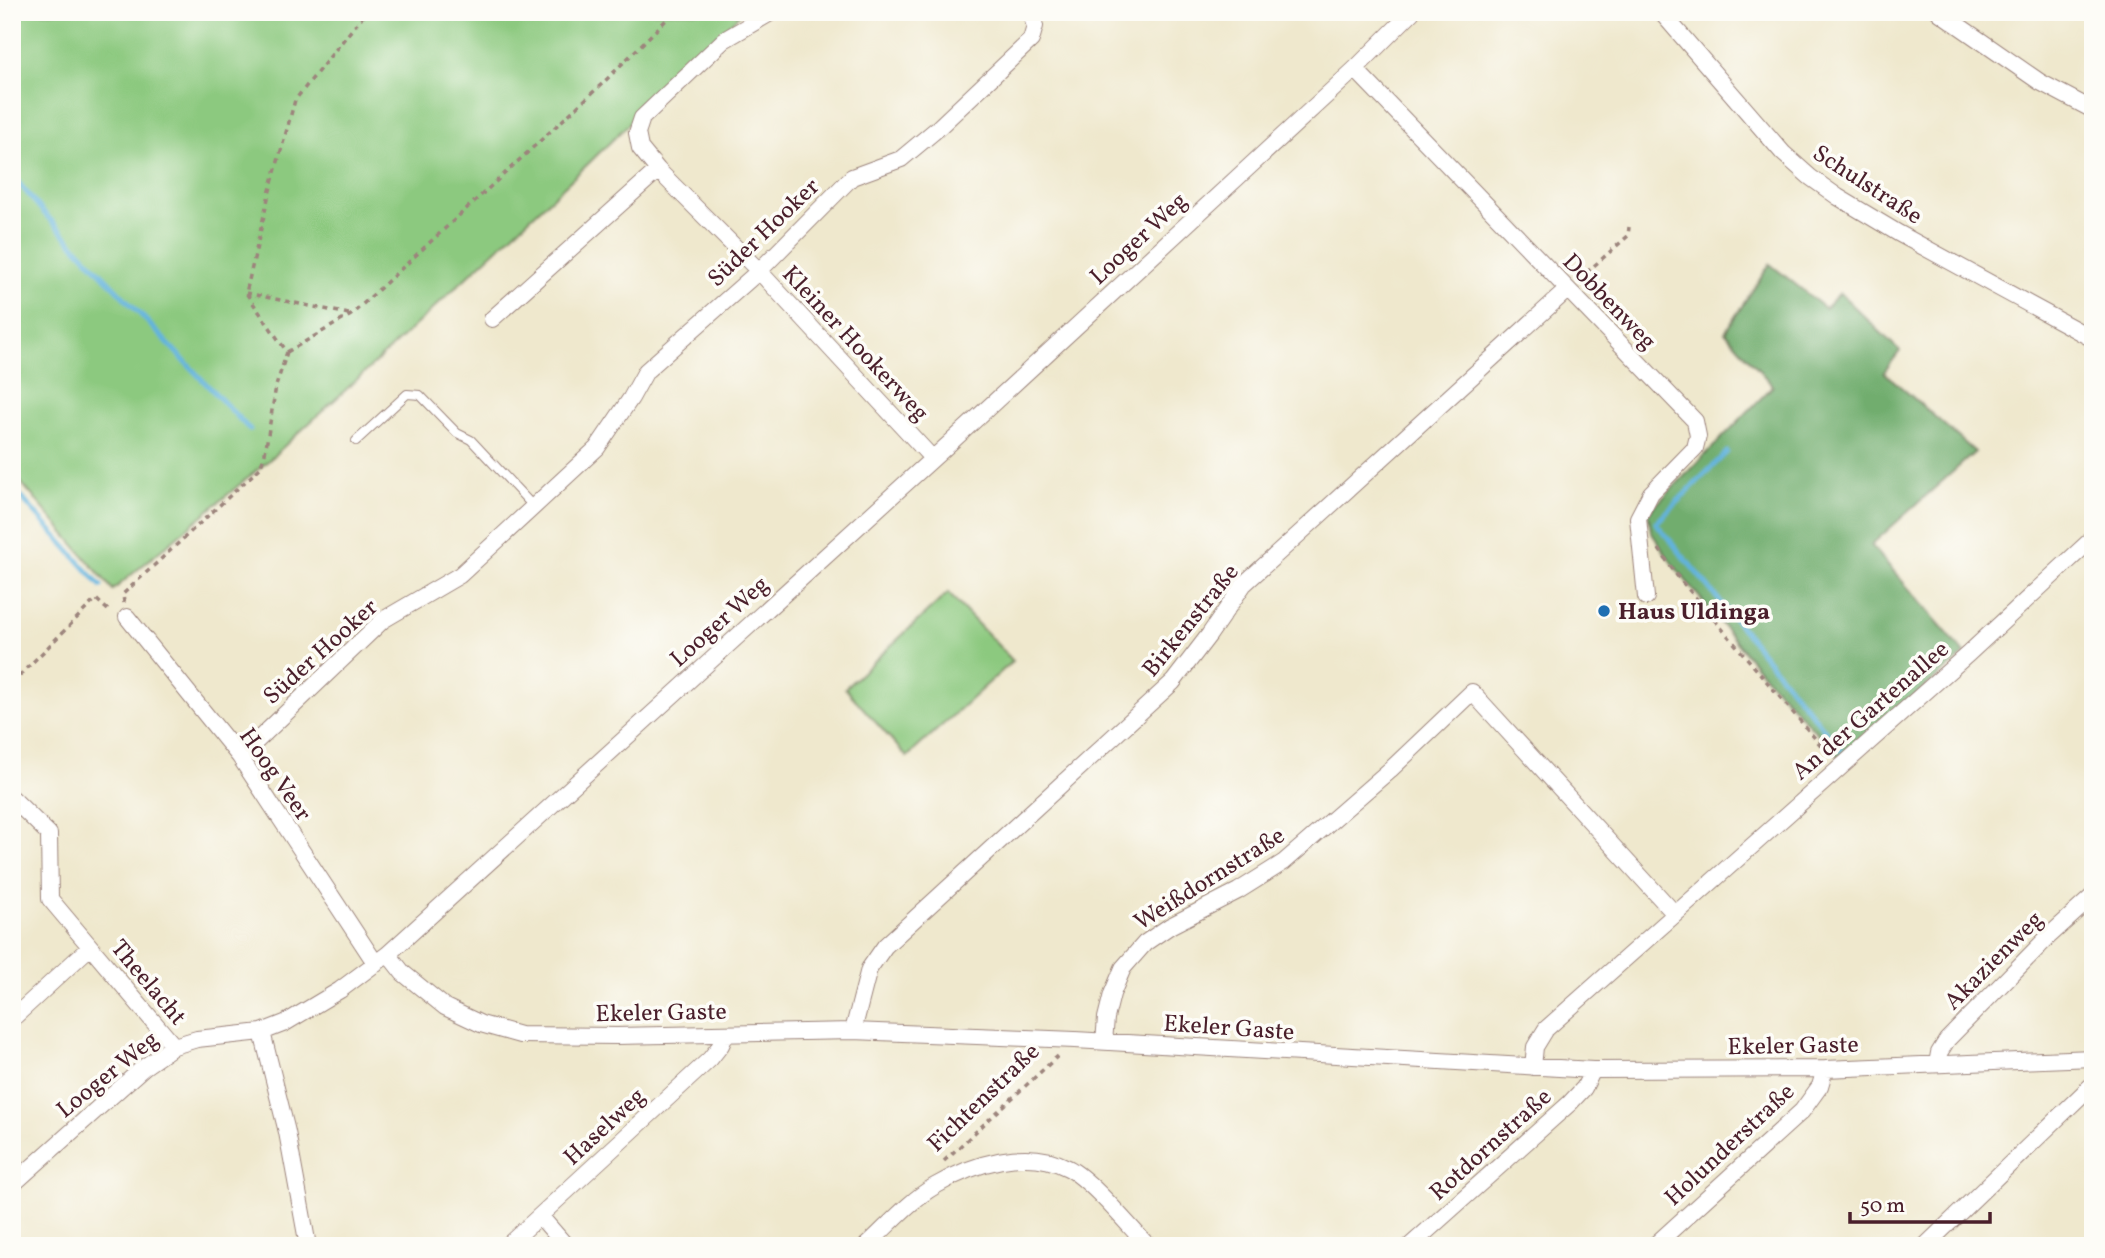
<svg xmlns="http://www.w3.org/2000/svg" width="2105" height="1258" viewBox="0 0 2105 1258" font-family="Vollkorn,serif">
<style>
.green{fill:#8cc97f;stroke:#6b7455;stroke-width:2}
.forest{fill:#71ad6e;stroke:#5e664c;stroke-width:2}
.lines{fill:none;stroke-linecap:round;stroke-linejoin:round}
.stream{stroke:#62b3dd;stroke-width:5}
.service-casing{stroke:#9c847c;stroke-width:10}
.minor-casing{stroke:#9c847c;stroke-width:18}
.path{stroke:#9c847c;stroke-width:3.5;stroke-dasharray:5 5;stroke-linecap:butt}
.service{stroke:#fff;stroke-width:8}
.minor{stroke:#fff;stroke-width:16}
.poi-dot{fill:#1f6fb2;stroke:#fdfcf7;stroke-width:2.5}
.labels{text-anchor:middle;stroke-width:7;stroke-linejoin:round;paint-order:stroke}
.street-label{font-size:24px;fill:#4a1f2b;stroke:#fdfcf7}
.poi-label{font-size:24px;font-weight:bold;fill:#4a1f2b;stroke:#fdfcf7;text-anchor:start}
</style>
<rect width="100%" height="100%" fill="#fdfcf7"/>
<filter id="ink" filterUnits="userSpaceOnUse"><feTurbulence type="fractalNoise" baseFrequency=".0143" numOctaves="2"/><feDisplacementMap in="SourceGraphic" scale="14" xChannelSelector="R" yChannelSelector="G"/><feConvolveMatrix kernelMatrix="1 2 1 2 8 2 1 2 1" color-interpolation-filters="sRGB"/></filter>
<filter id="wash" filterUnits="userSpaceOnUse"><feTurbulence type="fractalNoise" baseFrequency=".00686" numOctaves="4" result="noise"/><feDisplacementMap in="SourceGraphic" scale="28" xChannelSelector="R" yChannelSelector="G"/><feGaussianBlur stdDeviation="1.57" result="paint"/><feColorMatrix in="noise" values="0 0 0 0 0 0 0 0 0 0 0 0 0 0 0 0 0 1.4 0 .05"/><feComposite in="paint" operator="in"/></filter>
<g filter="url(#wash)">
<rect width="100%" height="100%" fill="#efe8cd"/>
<path class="green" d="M 12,12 L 742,12 L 588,164 L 363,374 L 268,461 L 113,590 L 12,472 Z
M 948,593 L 1013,661 L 907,757 L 845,688 Z"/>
<path class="forest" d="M 1770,264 L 1825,308 L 1840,293 L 1900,351 L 1884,372 L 1975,452 L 1871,545 L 1965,654 L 1840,758 L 1759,670 L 1673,565 L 1651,532 L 1648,513 L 1773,386 L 1725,332 Z"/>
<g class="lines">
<path class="stream" d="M 12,175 L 44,213 L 250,430
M 1727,452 L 1656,523 L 1841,750
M 12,487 L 101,586"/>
</g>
</g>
<g filter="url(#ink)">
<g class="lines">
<g class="service-casing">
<path id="service" d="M 356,441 L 407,394 L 420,395 L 457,433 L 471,440 L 533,506"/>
</g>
<g class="minor-casing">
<path id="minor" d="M 772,12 L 724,40 L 642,118 L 637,133 L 640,148 L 658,170 L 759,271 L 932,458
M 1661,12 L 1783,153 L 1810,177 L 1838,197 L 1898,233 L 2093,339
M 1939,12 L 2040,82 L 2093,110
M 1355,69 L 1695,421 L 1698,436 L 1695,448 L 1651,493 L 1638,518 L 1646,597
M 492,319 L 658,170
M 127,617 L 240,757 L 376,964
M 240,757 L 383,620 L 460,575 L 597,448 L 631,398 L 646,371 L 759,271 L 852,177 L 901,159 L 937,129 L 1031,40 L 1035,26 L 1030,12
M 12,798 L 49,834 L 50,899 L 174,1046
M 388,954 L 403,973 L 445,1007 L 481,1024 L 520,1035 L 617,1036 L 853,1031 L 1075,1040 L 1593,1070 L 1825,1069 L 2093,1058
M 12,1019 L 90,947
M 853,1031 L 869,969 L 885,946 L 1173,682 L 1209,635 L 1244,584 L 1567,290
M 262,1032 L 287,1132 L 308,1246
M 1104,1042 L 1106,1018 L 1112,994 L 1123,968 L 1145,943 L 1170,926 L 1238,891 L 1284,862 L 1391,769 L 1472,692 L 1675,914
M 1937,1064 L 1939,1053 L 1947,1040 L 2050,935 L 2093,896
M 1533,1067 L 1535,1047 L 1546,1029 L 1968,654 L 2093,538
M 12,1185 L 144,1067 L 174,1046 L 197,1039 L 262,1032 L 285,1023 L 340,990 L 388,954 L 950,443 L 1355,69 L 1412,12
M 540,1216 L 566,1246
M 507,1246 L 710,1059 L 721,1045 L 726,1034
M 866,1246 C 888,1226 909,1201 935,1186 C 972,1164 1027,1146 1068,1168 C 1091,1180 1128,1225 1148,1246
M 1410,1246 L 1570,1103 L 1584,1088 L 1593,1070
M 1654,1246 L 1802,1111 L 1820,1086 L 1825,1069
M 1925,1246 L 2093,1084"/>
</g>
<path class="path" d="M 1579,279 L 1628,236 L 1629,227
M 246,293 L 349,314
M 287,352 L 351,315 L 603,83 L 674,12
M 1659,549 L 1678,577 L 1830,756
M 124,603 L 123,594 L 260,468 L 265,453 L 276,386 L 287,352 L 246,293 L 269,194 L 295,100 L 366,12
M 12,683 L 96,599 L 111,613
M 944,1161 L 1059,1055"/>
<use href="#service" class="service"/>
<use href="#minor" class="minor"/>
</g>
</g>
<circle class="poi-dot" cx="1604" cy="611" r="7"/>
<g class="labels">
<g class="street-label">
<text transform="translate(1868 184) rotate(33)" y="8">Schulstraße</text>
<text transform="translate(763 232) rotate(-44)" y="8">Süder Hooker</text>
<text transform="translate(1138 238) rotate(-43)" y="8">Looger Weg</text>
<text transform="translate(1610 301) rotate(46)" y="8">Dobbenweg</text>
<text transform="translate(856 343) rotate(47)" y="8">Kleiner Hookerweg</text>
<text transform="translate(1190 620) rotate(-51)" y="8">Birkenstraße</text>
<text transform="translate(719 621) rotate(-42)" y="8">Looger Weg</text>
<text transform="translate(320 651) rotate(-42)" y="8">Süder Hooker</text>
<text transform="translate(1870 710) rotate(-41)" y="8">An der Gartenallee</text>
<text transform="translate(276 774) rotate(55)" y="8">Hoog Veer</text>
<text transform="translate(1209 878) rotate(-32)" y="8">Weißdornstraße</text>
<text transform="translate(1993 960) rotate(-45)" y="8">Akazienweg</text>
<text transform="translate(149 982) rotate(50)" y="8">Theelacht</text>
<text transform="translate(661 1012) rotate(-1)" y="8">Ekeler Gaste</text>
<text transform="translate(1229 1027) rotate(4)" y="8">Ekeler Gaste</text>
<text transform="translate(1793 1045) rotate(-1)" y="8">Ekeler Gaste</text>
<text transform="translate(107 1074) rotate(-39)" y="8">Looger Weg</text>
<text transform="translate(983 1097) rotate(-44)" y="8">Fichtenstraße</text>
<text transform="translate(604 1126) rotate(-43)" y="8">Haselweg</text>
<text transform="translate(1490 1144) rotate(-42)" y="8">Rotdornstraße</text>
<text transform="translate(1729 1144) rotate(-43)" y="8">Holunderstraße</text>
</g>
<g class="poi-label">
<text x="1618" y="619">Haus Uldinga</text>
</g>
</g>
<rect width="2105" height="1258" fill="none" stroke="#fdfcf7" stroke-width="42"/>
<path d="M1850 1212v10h140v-10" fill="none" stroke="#4a1f2b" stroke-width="3.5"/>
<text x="1860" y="1212" font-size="21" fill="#4a1f2b" stroke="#fdfcf7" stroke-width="5" paint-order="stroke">50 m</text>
</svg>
